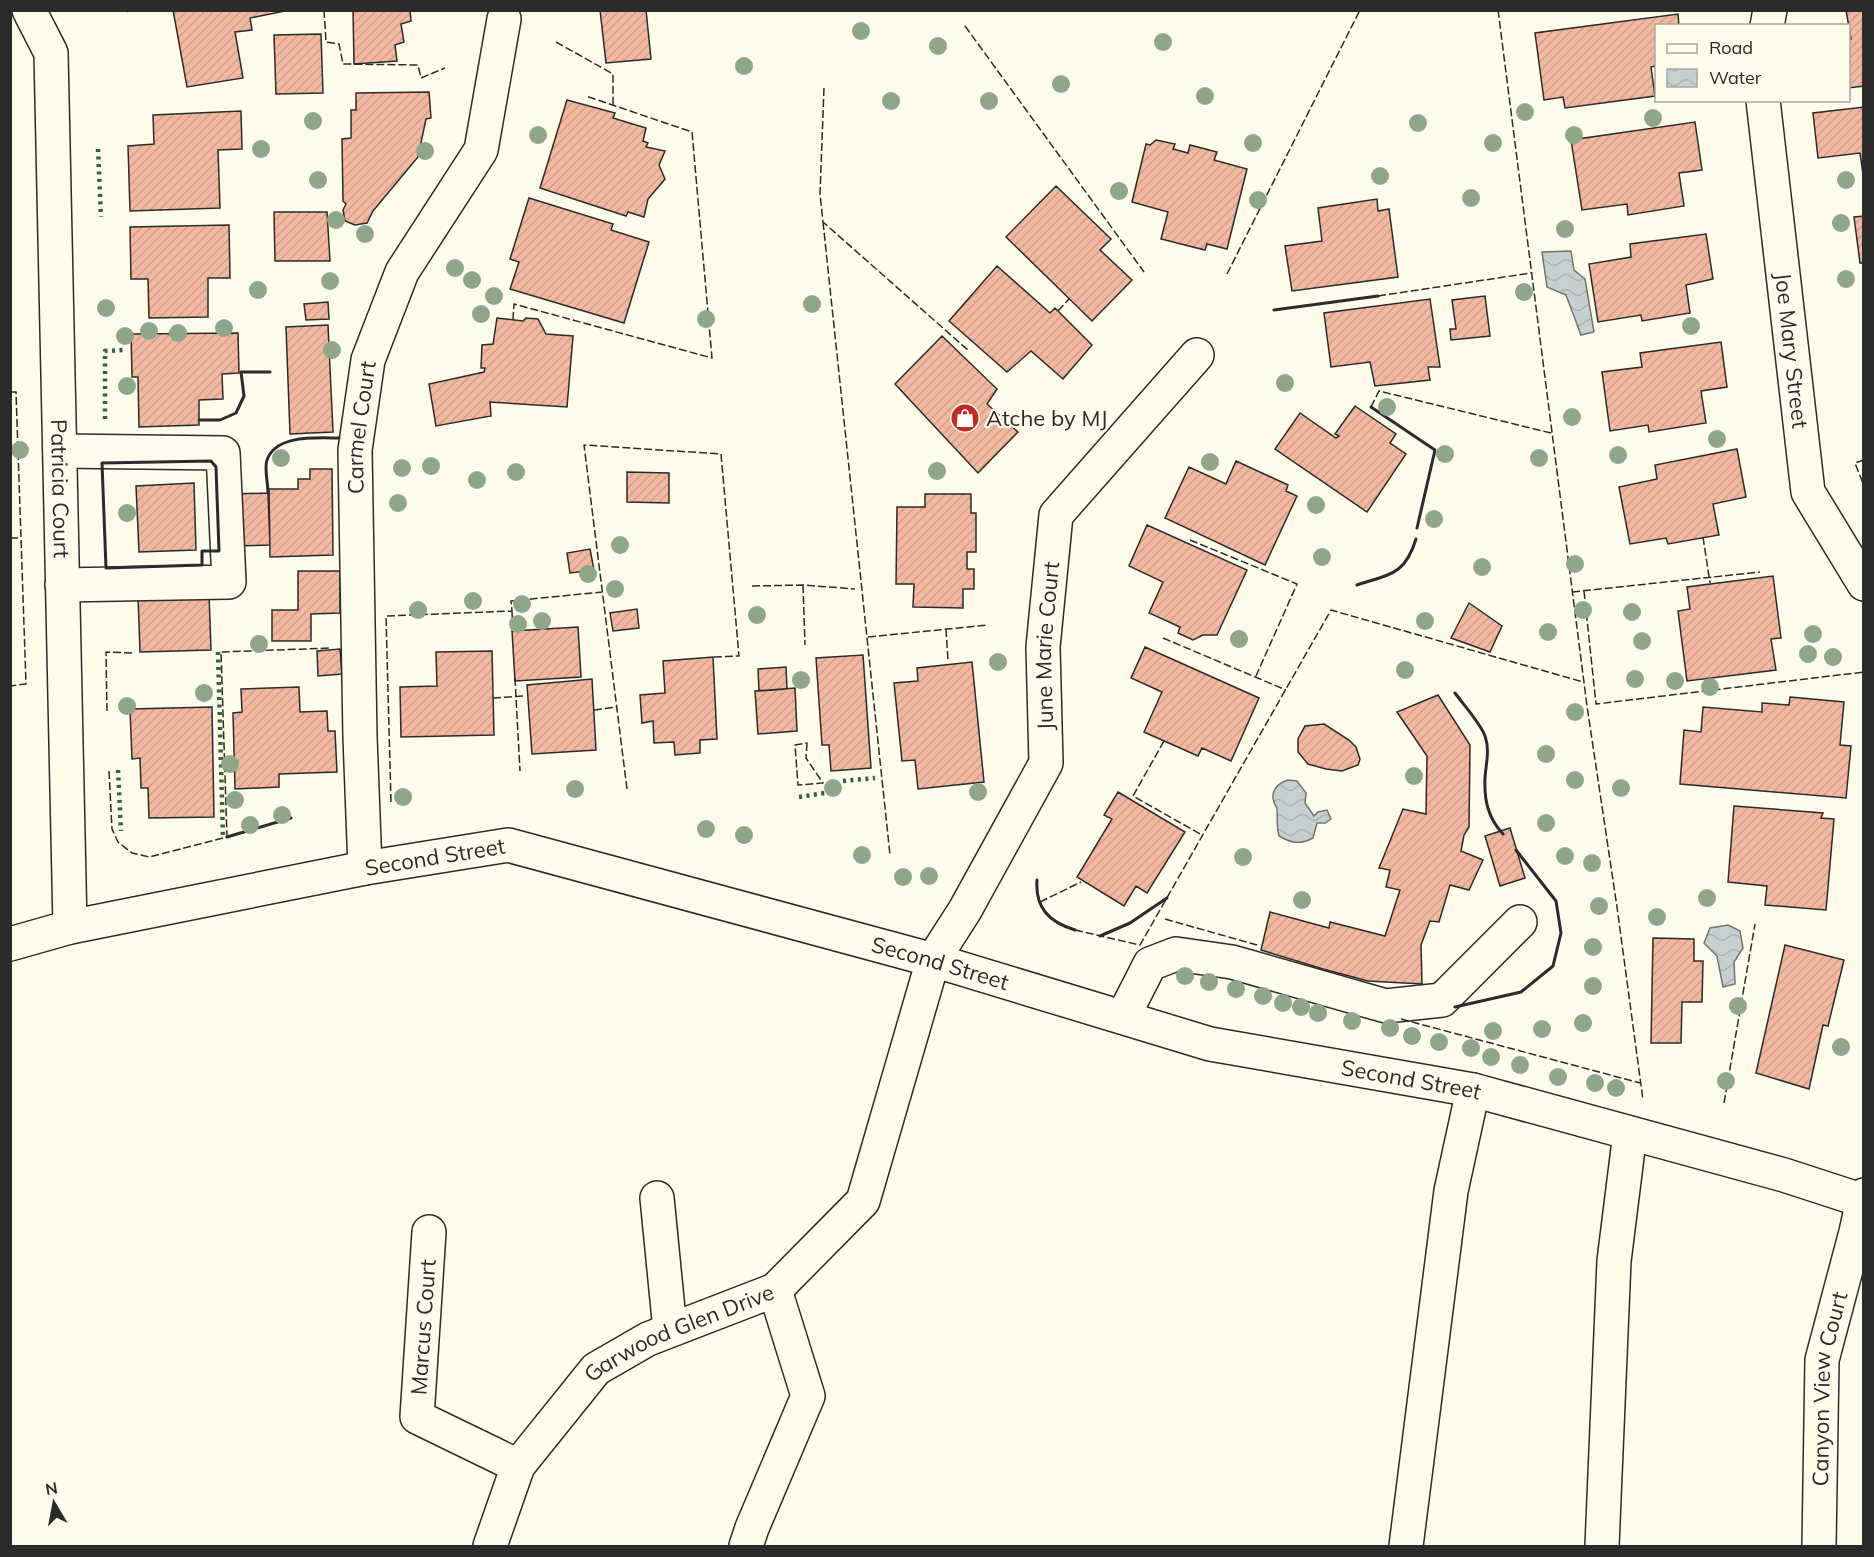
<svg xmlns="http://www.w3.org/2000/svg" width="1874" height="1557" viewBox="0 0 1874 1557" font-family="Mulish,sans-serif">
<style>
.water{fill:url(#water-waves);stroke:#74746e;stroke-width:1.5}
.building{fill:url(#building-hatch);stroke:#2b2b2b;stroke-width:1.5}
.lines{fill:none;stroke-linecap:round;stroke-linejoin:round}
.minor-casing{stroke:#2b2b2b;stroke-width:36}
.minor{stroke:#fdfbea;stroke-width:33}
.hedge{stroke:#34623c;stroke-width:4.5;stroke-dasharray:3 4.5;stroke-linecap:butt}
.fence{stroke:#2b2b2b;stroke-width:1.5;stroke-dasharray:8 3;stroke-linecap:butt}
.wall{stroke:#2b2b2b;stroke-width:3}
.tree{fill:#8ea78a}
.labels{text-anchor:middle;stroke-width:4.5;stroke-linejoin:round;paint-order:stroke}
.street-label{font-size:22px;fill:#2b2b2b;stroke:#fdfbea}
.poi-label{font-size:22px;fill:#2b2b2b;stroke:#fdfbea;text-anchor:start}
</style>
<defs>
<pattern id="water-waves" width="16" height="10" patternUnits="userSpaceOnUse" patternTransform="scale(1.5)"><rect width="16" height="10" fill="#c7d0d0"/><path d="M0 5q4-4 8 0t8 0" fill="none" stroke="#abb3b3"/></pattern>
<pattern id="building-hatch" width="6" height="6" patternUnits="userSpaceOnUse" patternTransform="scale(1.5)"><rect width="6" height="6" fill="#f2b8a0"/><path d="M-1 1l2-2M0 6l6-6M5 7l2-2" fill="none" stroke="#d09e8a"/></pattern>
</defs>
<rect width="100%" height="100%" fill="#fdfbea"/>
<path class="water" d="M 1571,251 L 1574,270 L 1585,279 L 1594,332 L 1581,335 L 1566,295 L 1547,287 L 1542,252 Z
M 1288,780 L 1297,781 L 1306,793 L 1305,803 L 1314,816 L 1318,812 L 1327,810 L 1331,819 L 1325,823 L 1317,823 L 1313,838 C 1300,845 1291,843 1279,836 C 1276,826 1278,821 1277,811 C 1277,804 1276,809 1274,802 C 1270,791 1278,783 1288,780 Z
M 1728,925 L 1740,931 L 1743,948 L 1734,962 L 1735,984 L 1723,987 L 1717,956 L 1704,943 L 1710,928 Z"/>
<path class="building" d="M 173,10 L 290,10 L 250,18 L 252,30 L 235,32 L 243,78 L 187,87 Z
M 353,10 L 410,10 L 411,21 L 401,24 L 404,42 L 395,45 L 397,61 L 354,64 Z
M 600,10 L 646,10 L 651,59 L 606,63 Z
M 1846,10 L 1864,10 L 1864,86 L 1848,88 L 1848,39 L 1851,39 Z
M 1678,14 L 1679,26 L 1656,26 L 1656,66 L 1651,67 L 1655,96 L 1565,108 L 1563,97 L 1544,100 L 1535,33 Z
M 321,34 L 323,93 L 276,94 L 274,35 Z
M 429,92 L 431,118 L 426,119 L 418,157 L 373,211 L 367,223 L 355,225 L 345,221 L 343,210 L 346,204 L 343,201 L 342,139 L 351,138 L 351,110 L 356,110 L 356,93 Z
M 567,100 L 615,113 L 613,118 L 646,128 L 643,141 L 648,143 L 646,147 L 665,151 L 659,165 L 665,179 L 648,199 L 644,217 L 628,212 L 626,216 L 540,188 Z
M 1864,107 L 1864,182 L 1860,153 L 1818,158 L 1813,113 Z
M 241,111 L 242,149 L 218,150 L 220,208 L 130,211 L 128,146 L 154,144 L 153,115 Z
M 1695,122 L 1702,170 L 1679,173 L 1684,206 L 1628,215 L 1627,204 L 1582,210 L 1571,140 Z
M 1156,140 L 1175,144 L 1173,149 L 1188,153 L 1190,145 L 1217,152 L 1214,160 L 1247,169 L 1227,249 L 1207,244 L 1205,250 L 1161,239 L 1168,212 L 1132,202 L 1146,144 L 1150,145 Z
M 1056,186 L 1111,239 L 1100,250 L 1132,280 L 1092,321 L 1006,237 Z
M 529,198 L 613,224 L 611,230 L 649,242 L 624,323 L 510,289 L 519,262 L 510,259 Z
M 1377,199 L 1378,211 L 1389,209 L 1398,277 L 1292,291 L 1285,246 L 1322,241 L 1318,208 Z
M 274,212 L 327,212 L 330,261 L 275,261 Z
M 1864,216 L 1864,263 L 1860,263 L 1854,217 Z
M 229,225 L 230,278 L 208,278 L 208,317 L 149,318 L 148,279 L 131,279 L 130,227 Z
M 1706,234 L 1713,279 L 1686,285 L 1690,313 L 1642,321 L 1641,315 L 1598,322 L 1589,264 L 1631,257 L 1630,244 Z
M 997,266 L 1050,313 L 1055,308 L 1092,345 L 1063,379 L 1031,351 L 1007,372 L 949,321 Z
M 1485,296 L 1490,336 L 1451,340 L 1450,329 L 1456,329 L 1452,300 Z
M 1430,299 L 1440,367 L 1428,367 L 1430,380 L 1375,386 L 1370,362 L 1331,367 L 1324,313 Z
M 328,302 L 329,319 L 306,320 L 304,304 Z
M 497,318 L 523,321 L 526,318 L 538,319 L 546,334 L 573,336 L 567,407 L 490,402 L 491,416 L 436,426 L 429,384 L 484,372 L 485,368 L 481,368 L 482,345 L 493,344 Z
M 328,325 L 333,432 L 290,434 L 286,327 Z
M 238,333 L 239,373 L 222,374 L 223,399 L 199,400 L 199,425 L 139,427 L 138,377 L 132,377 L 131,334 Z
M 942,336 L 997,389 L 987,404 L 1018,432 L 978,473 L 895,384 Z
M 1721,342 L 1727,387 L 1701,391 L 1706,423 L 1649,432 L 1648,425 L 1610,431 L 1602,372 L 1642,367 L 1640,353 Z
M 1355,406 L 1396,434 L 1390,443 L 1406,454 L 1367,512 L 1275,449 L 1300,413 L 1336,438 L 1339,436 L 1335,434 Z
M 1737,449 L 1746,497 L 1713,504 L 1719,535 L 1668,544 L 1666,538 L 1630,544 L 1619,487 L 1657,479 L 1655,465 Z
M 1236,461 L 1288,485 L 1286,491 L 1297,496 L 1265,565 L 1165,518 L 1189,467 L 1226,484 Z
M 310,469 L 332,469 L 333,555 L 270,557 L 269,489 L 298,489 L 298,479 L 310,479 Z
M 627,472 L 669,473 L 669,503 L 627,502 Z
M 194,483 L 196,550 L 139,552 L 136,486 Z
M 268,493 L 270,545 L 233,546 L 231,494 Z
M 925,494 L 971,494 L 971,513 L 976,513 L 976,552 L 967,552 L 967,569 L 974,569 L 974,589 L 963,589 L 963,608 L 913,607 L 914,584 L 896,584 L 897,507 L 925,507 Z
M 1147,525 L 1247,570 L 1217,635 L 1203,635 L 1193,640 L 1178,633 L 1180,627 L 1149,613 L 1163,582 L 1129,566 Z
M 590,549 L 594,570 L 570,573 L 567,553 Z
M 298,571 L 340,571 L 340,613 L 311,614 L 311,641 L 272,641 L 272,610 L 298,610 Z
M 1773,576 L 1781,638 L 1771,639 L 1776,670 L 1687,681 L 1678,611 L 1690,609 L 1687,587 Z
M 209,594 L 211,650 L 140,652 L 138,596 Z
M 1469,603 L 1502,626 L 1490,652 L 1451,638 Z
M 637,609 L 639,628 L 613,631 L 610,613 Z
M 578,627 L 581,677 L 515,681 L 512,631 Z
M 1145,647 L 1259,698 L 1231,761 L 1202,748 L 1198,756 L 1144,732 L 1162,692 L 1131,678 Z
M 340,649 L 342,674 L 318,676 L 317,651 Z
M 492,651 L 494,735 L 401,737 L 400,687 L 437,686 L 436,652 Z
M 863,655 L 871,768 L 831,771 L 829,745 L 822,745 L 816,658 Z
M 713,657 L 717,739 L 700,740 L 700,753 L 675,755 L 674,742 L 654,743 L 653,721 L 642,723 L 640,695 L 665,693 L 663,661 Z
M 972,662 L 984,782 L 918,789 L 915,760 L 902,761 L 894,683 L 918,681 L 917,668 Z
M 786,667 L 787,689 L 759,691 L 758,669 Z
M 592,679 L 596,750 L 532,754 L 527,685 Z
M 299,687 L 300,712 L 327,711 L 328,731 L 335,731 L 337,772 L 279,774 L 279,787 L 235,789 L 233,713 L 242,712 L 241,689 Z
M 795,688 L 797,731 L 758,734 L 755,691 Z
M 1438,695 L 1470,745 L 1469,827 L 1464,835 L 1461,851 L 1483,860 L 1469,890 L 1450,885 L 1439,922 L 1430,921 L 1421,945 L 1422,984 L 1368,981 L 1323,969 L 1261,950 L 1270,912 L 1329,928 L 1330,922 L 1385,936 L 1400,890 L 1386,887 L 1390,870 L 1379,868 L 1403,809 L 1426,814 L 1427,756 L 1397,712 Z
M 1790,697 L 1844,702 L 1840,745 L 1851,746 L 1846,798 L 1680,784 L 1684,730 L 1701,732 L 1703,707 L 1762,712 L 1762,703 L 1789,705 Z
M 212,707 L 214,817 L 149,818 L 148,788 L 141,788 L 140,758 L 132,759 L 130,709 Z
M 1324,724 L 1349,740 L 1356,747 L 1360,759 L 1358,765 L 1342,771 L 1326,769 L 1308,764 L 1298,752 L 1298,739 L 1305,726 Z
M 1118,792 L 1185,832 L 1147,893 L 1136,886 L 1124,906 L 1077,877 L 1112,819 L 1104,815 Z
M 1734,806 L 1823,813 L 1821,818 L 1834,819 L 1826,910 L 1765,905 L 1767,886 L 1728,882 Z
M 1510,828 L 1525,878 L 1500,886 L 1485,836 Z
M 1653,938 L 1694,939 L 1694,961 L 1703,961 L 1702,1002 L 1682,1002 L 1681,1043 L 1651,1043 Z
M 1785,945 L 1844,960 L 1828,1026 L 1823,1025 L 1809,1089 L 1756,1073 Z"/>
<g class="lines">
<g class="minor-casing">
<g id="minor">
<path id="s1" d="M 29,10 L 51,53 L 70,927"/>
<path d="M 1767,26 L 1770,10"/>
<path id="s2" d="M 1763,100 L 1808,492 L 1864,584"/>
<path d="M 60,451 L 223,453 L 229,582 L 62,585"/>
<path id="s3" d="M 365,868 L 360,737 L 355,450 L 368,360 L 402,272 L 481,150 L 504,19"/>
<path id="s4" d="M 10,944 L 70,927 L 365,868 L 508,845 L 933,960 L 1210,1044 L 1473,1090 L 1784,1175 L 1864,1201"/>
<path d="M 1123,1017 L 1150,964 L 1176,954 L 1232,962 L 1386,1006 L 1442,1000 L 1520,922"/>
<path d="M 657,1198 L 670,1330"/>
<path d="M 429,1232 L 417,1417 L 518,1466"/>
<path id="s5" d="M 490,1546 L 518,1466 L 596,1369 L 648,1339 L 775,1290 L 863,1201 L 933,960 L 965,910 L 1046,763 L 1043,647 L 1056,515 L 1197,355"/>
<path d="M 746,1546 L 752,1528 L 808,1396 L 775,1290"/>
<path d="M 1406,1546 L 1451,1191 L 1473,1090"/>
<path d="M 1602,1546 L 1614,1261 L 1630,1133"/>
<path id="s6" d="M 1819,1546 L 1822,1360 L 1856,1232 L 1864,1195"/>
</g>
</g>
<use href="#minor" class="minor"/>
<path class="hedge" d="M 98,149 L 101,217
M 105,419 L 105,351 L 124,350
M 218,652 L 223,838
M 118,770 L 121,831
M 843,781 L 875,778
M 799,797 L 825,793"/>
<path class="fence" d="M 324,10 L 326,42 L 339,44 L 343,64 L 418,65 L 421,78 L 445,68
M 1498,10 L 1587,706 L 1617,907 L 1643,1100
M 127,12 L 129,10
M 965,26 L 1144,272
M 556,42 L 613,74 L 613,105
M 824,88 L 820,194 L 823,222 L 969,351
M 823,222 L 890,855
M 1227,274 L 1360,10
M 1378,296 L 1531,273
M 1058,311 L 1069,299
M 513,320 L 514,304 L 712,358 L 692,132 L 586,96
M 10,392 L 16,392 L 26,684 L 10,686
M 1371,407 L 1379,391 L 1551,433
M 1864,460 L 1855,463 L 1864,486
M 1703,537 L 1710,583
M 10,538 L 20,538
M 1190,540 L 1297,584 L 1256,676
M 803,585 L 805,645
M 752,586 L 803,585 L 855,589
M 1584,591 L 1596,704 L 1864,672
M 1572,592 L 1760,572
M 512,611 L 513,633
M 946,629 L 948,660
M 868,637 L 988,625
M 1163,638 L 1286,690
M 515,678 L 520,771
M 493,698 L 524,696
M 594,710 L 617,707
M 107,711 L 106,652 L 134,653
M 1164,741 L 1133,796 L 1202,835
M 807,743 L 806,758 L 823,783 L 798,785 L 795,745 Z
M 109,771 L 112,829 L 118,842 L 132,853 L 149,857 L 227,837 L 221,652 L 331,648
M 627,789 L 584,445 L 721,454 L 739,656 L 713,657
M 391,802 L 386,616 L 512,611 L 511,601 L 602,592
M 1040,902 L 1081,882
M 1165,919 L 1257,945
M 1075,930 L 1140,945 L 1331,610 L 1583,682
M 1401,1019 L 1640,1083
M 1724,1103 L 1755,924"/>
<path class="wall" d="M 1274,310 L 1378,296
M 1371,407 L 1435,450 L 1417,528
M 199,420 L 220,420 L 236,413 L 244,396 L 241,372 L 270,372
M 211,461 L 216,467 L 219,551 L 202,551 L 202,565 L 106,568 L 102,463 Z
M 268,493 C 268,483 264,468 267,460 C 276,434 317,438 339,438
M 1357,585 C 1390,574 1405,575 1416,539
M 1455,693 C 1463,704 1481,724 1485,736 C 1490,750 1486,763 1485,778 C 1484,800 1488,818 1503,834
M 227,837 L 291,818
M 1037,880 C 1035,908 1049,922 1075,930
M 1100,936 L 1130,923 L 1167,898
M 1455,1007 L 1521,992 L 1553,966 L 1561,933 L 1556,901 L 1516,850"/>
</g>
<g class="tree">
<circle cx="861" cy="31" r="9"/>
<circle cx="1163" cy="42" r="9"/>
<circle cx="938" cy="46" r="9"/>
<circle cx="744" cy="66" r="9"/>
<circle cx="1061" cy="84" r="9"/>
<circle cx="1205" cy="96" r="9"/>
<circle cx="891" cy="101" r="9"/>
<circle cx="989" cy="101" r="9"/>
<circle cx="1525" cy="112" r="9"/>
<circle cx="1653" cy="118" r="9"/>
<circle cx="313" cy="121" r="9"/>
<circle cx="1418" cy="123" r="9"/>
<circle cx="538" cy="135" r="9"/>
<circle cx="1574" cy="135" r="9"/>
<circle cx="1253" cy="143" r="9"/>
<circle cx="1493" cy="143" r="9"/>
<circle cx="261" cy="149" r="9"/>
<circle cx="425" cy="151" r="9"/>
<circle cx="1380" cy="176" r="9"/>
<circle cx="318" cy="180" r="9"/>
<circle cx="1846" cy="180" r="9"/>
<circle cx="1119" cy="191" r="9"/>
<circle cx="1471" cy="198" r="9"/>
<circle cx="1258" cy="200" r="9"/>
<circle cx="336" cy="220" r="9"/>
<circle cx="1841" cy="223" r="9"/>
<circle cx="1565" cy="229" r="9"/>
<circle cx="365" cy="234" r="9"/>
<circle cx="455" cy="268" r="9"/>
<circle cx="1846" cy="279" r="9"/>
<circle cx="472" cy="280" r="9"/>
<circle cx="330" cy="281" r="9"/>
<circle cx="258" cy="290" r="9"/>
<circle cx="1524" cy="292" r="9"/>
<circle cx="494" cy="296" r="9"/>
<circle cx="812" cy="304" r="9"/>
<circle cx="106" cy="308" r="9"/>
<circle cx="481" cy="314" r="9"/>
<circle cx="706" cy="319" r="9"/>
<circle cx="1691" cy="326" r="9"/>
<circle cx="224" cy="328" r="9"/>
<circle cx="149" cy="331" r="9"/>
<circle cx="178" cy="333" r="9"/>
<circle cx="125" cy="336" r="9"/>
<circle cx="332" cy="350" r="9"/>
<circle cx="1285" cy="383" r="9"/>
<circle cx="127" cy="386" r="9"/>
<circle cx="1387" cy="407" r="9"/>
<circle cx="1572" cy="417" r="9"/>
<circle cx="1717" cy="439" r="9"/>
<circle cx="20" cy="450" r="9"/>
<circle cx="1445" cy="454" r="9"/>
<circle cx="1618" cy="455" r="9"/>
<circle cx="281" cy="458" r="9"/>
<circle cx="1539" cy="458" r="9"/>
<circle cx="1210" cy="462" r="9"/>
<circle cx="431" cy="466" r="9"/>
<circle cx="402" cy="468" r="9"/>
<circle cx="937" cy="471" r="9"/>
<circle cx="516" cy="472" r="9"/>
<circle cx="477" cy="480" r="9"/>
<circle cx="398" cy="503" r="9"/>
<circle cx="1316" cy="505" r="9"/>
<circle cx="127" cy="513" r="9"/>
<circle cx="1434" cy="519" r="9"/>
<circle cx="620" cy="545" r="9"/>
<circle cx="1322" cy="557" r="9"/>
<circle cx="1575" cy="564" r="9"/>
<circle cx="1482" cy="567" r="9"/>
<circle cx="588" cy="574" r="9"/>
<circle cx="615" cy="589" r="9"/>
<circle cx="473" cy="601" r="9"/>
<circle cx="522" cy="604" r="9"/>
<circle cx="418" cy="610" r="9"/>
<circle cx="1583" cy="610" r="9"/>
<circle cx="1632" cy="612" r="9"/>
<circle cx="757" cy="615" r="9"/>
<circle cx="542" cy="621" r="9"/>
<circle cx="1425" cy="621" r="9"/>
<circle cx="518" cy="624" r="9"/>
<circle cx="1548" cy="632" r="9"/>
<circle cx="1813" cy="634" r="9"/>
<circle cx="1239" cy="639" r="9"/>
<circle cx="1642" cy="641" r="9"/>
<circle cx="259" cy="644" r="9"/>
<circle cx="1808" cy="654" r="9"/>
<circle cx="1833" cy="657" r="9"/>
<circle cx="998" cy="662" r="9"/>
<circle cx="1405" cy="670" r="9"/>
<circle cx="1635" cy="679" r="9"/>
<circle cx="801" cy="680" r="9"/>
<circle cx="1675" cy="681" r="9"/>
<circle cx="1710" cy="687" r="9"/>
<circle cx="204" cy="693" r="9"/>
<circle cx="127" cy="706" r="9"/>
<circle cx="1575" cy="712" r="9"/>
<circle cx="1546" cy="754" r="9"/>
<circle cx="230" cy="764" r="9"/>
<circle cx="1414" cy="776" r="9"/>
<circle cx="1575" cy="780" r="9"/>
<circle cx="833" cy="788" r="9"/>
<circle cx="1621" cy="788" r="9"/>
<circle cx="575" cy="789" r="9"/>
<circle cx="978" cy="792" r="9"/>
<circle cx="403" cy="797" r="9"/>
<circle cx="235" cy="800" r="9"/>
<circle cx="282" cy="815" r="9"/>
<circle cx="1546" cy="823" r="9"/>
<circle cx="250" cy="825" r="9"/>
<circle cx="706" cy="829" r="9"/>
<circle cx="744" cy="835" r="9"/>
<circle cx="862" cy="855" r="9"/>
<circle cx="1565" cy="856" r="9"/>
<circle cx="1243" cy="857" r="9"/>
<circle cx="1592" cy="863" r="9"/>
<circle cx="929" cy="876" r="9"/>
<circle cx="903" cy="877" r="9"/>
<circle cx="1707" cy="898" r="9"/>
<circle cx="1302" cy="900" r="9"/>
<circle cx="1599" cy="906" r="9"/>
<circle cx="1657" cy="917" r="9"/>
<circle cx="1593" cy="947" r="9"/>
<circle cx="1185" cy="976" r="9"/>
<circle cx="1209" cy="982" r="9"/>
<circle cx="1593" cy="986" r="9"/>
<circle cx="1236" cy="989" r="9"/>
<circle cx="1263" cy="996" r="9"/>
<circle cx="1283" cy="1003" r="9"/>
<circle cx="1738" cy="1006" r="9"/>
<circle cx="1301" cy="1007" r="9"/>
<circle cx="1318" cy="1013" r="9"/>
<circle cx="1352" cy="1021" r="9"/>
<circle cx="1583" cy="1023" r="9"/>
<circle cx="1390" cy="1028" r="9"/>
<circle cx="1542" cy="1029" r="9"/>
<circle cx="1493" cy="1031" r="9"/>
<circle cx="1412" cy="1036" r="9"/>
<circle cx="1439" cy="1042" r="9"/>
<circle cx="1841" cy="1047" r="9"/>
<circle cx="1471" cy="1048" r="9"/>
<circle cx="1491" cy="1057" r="9"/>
<circle cx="1520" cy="1065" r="9"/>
<circle cx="1558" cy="1077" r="9"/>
<circle cx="1726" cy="1081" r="9"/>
<circle cx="1595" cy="1083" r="9"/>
<circle cx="1616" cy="1088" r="9"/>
</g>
<defs>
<g id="shop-disc" transform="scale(1.5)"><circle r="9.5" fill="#c62828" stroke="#fdfbea"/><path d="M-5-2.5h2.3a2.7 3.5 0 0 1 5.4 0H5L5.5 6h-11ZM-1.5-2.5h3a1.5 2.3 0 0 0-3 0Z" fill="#fff"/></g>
</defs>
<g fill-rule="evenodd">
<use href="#shop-disc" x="965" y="418"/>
</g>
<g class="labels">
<g class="street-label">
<text dy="8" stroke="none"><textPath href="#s2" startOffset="252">Joe Mary Street</textPath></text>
<text dy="8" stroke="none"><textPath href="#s3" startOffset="441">Carmel Court</textPath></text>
<text dy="8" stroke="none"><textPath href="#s1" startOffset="484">Patricia Court</textPath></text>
<text dy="8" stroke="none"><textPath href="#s5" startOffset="1126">June Marie Court</textPath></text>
<text dy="8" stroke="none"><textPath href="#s4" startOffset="434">Second Street</textPath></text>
<text dy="8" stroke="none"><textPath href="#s4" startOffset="956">Second Street</textPath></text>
<text dy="8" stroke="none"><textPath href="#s4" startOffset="1442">Second Street</textPath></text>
<text transform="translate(423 1327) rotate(-86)" y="8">Marcus Court</text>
<text dy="8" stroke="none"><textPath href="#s5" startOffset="300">Garwood Glen Drive</textPath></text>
<text dy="8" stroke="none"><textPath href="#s6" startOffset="158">Canyon View Court</textPath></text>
</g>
<g class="poi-label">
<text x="986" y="426">Atche by MJ</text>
</g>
</g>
<rect width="1874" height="1557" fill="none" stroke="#2b2b2b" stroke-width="24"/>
<rect x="1655" y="24" width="195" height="78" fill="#fdfbea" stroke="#a9a89e" stroke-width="1.5"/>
<rect x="1667" y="44" width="30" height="9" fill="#fdfbea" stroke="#a9a89e" stroke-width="1.5"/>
<text x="1709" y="54" font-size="18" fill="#2b2b2b">Road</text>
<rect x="1667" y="69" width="30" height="18" fill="url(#water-waves)" stroke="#a9a89e" stroke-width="1.5"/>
<text x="1709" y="84" font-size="18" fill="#2b2b2b">Water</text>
<g transform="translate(54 1503) rotate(350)" stroke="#fdfbea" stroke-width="4.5" paint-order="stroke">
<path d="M0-4.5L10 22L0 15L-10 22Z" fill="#2b2b2b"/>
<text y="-9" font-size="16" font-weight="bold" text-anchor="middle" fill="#2b2b2b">N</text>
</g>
</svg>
